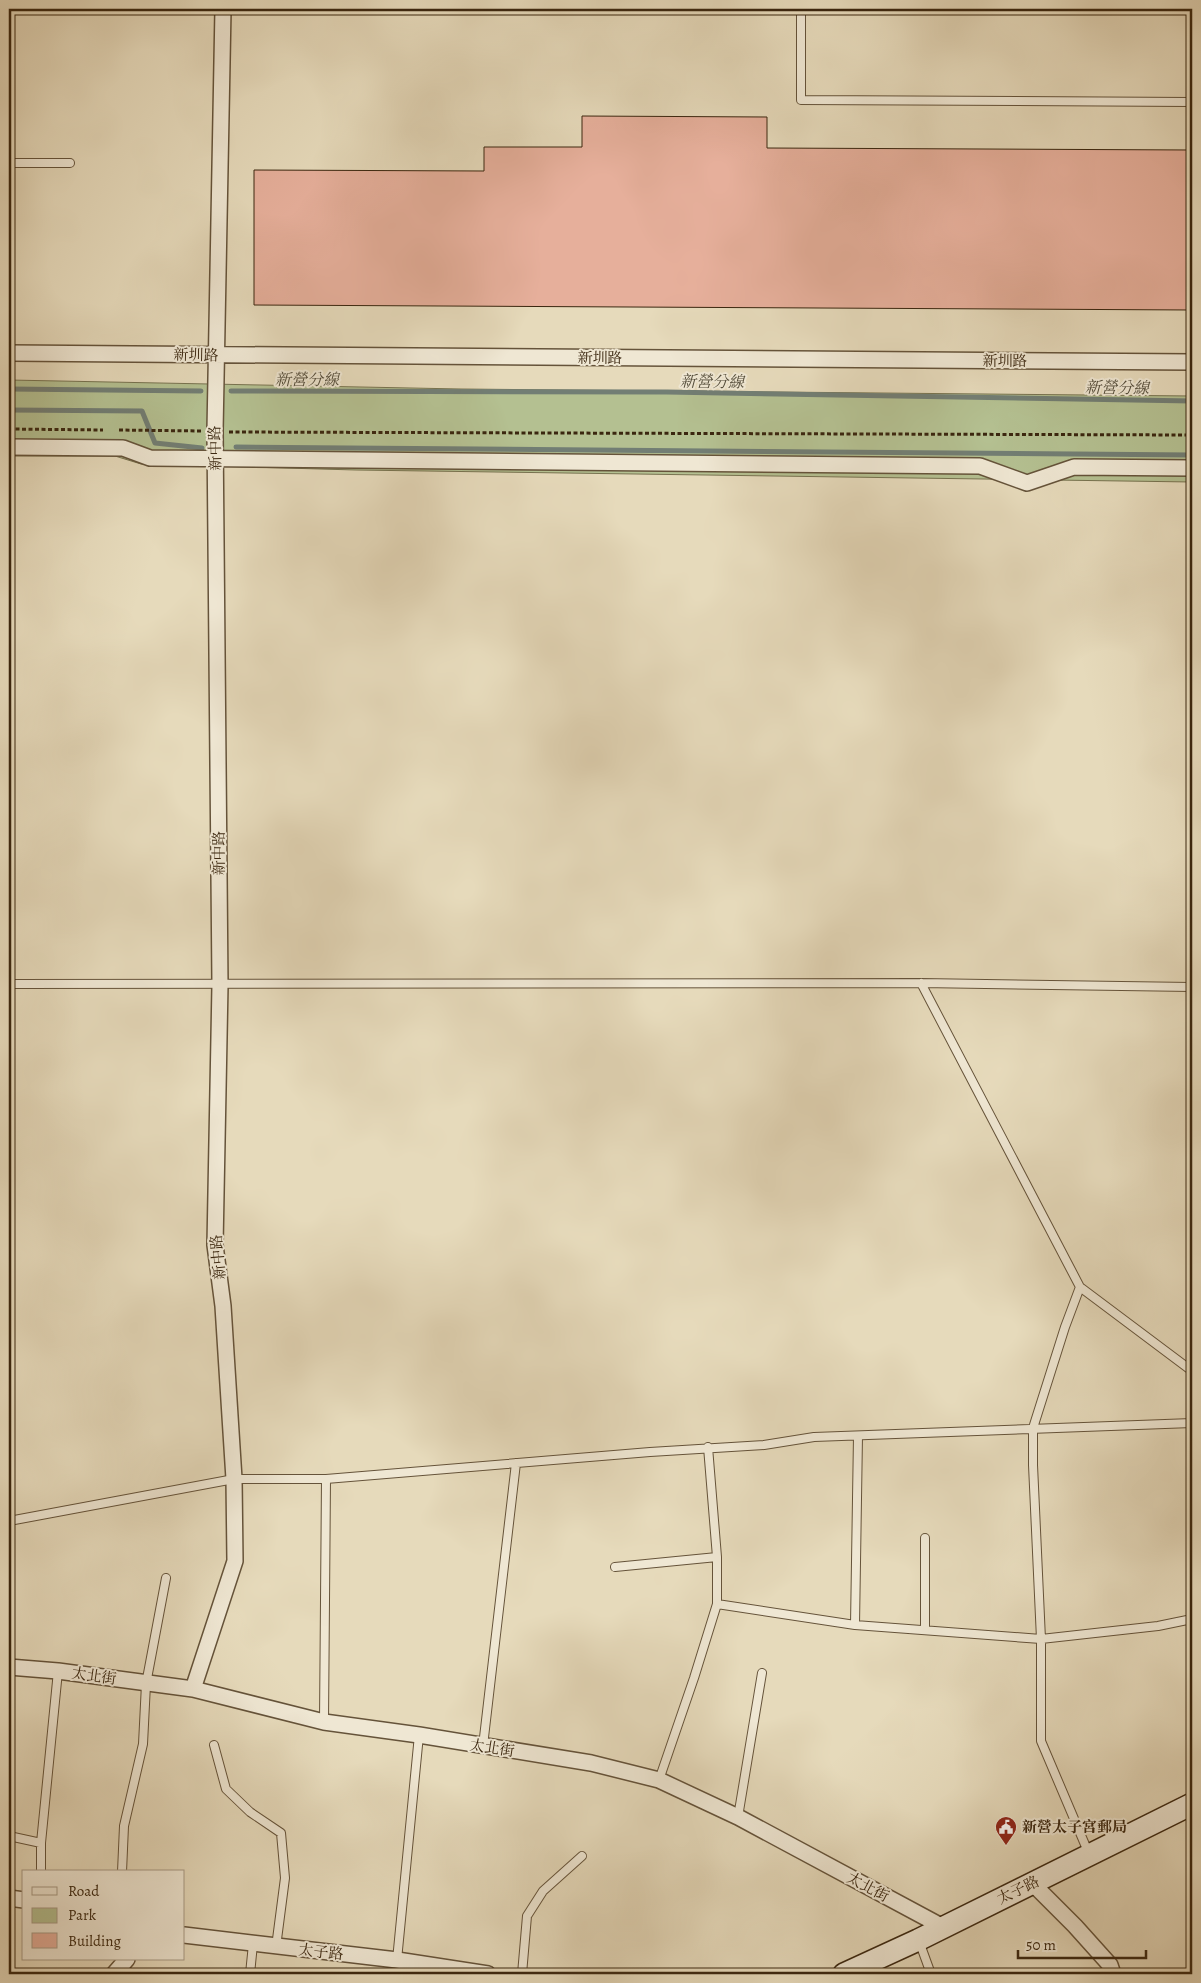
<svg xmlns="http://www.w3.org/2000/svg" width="1201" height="1983" viewBox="0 0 1201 1983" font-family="Alegreya,'Noto Serif TC',serif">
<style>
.green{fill:#b4c091;stroke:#777350}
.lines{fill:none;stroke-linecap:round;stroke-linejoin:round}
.stream{stroke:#727e74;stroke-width:5}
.building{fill:#e6af9b;stroke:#3a260f}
.lane-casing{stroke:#65533a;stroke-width:10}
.street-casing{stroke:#65533a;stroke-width:18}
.secondary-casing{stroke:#3a260f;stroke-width:24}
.path{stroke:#3a260f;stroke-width:3;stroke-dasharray:4 2.5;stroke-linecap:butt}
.lane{stroke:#efe7d3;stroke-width:8}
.street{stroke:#efe7d3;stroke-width:15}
.secondary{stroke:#efe7d3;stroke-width:21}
.labels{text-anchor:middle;stroke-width:4;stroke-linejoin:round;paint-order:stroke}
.street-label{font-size:15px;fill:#3a260f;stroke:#efe7d3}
.poi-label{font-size:15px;font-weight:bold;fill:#3a260f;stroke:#efe7d3;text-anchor:start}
.water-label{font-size:16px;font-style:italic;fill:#524b39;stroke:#efe7d3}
</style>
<rect width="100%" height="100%" fill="#e6dabb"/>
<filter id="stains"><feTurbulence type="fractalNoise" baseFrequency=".004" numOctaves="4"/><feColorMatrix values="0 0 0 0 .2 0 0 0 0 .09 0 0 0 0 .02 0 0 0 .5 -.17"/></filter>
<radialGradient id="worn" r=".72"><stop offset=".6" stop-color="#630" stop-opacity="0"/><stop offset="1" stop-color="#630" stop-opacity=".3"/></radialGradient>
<path class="green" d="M 9,380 L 461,389 L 1192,396 L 1192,482 L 356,470 L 141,464 L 115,456 L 9,456 Z"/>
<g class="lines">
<path class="stream" d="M 9,389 L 201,391
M 231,391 L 667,392 L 1192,401
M 9,410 L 142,411 L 155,443 L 202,448
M 236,447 L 1192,455"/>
</g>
<path class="building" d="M 582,116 L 767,117 L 767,148 L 1192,150 L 1192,310 L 254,305 L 254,170 L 484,171 L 484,147 L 582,147 Z"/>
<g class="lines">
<g class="lane-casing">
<path id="lane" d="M 801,9 L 801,100 L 1192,102
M 9,163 L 70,163
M 921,983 L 1080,1287 L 1192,1371
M 9,984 L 921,983 L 1192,987
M 1080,1287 L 1065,1327 L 1033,1428 L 1033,1465 L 1041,1639 L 1041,1741 L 1089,1854
M 708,1447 L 717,1557 L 717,1604 L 855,1625 L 1041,1639 L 1158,1626 L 1192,1619
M 9,1521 L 234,1479 L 326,1479 L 650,1452 L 764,1445 L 814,1437 L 1192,1423
M 615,1567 L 717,1557
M 855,1625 L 858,1436
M 925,1630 L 925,1538
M 324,1722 L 326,1479
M 214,1745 L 226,1789 L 250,1812 L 281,1833 L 285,1878 L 276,1947
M 483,1746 L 516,1463
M 659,1780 L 694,1678 L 717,1604
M 738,1817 L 762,1673
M 9,1836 L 41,1843
M 41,1872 L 41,1843 L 58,1671
M 122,1872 L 124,1826 L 143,1744 L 146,1684 L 166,1578
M 919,1941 L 931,1974
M 397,1960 L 419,1735
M 250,1974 L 253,1944
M 522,1974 L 527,1916 L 543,1891 L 582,1856"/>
</g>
<g class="street-casing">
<path id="street" d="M 9,353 L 1192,362
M 9,447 L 123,448 L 150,458 L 980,466 L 1027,483 L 1074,467 L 1192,468
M 9,1667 L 58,1671 L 193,1689 L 324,1722 L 419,1735 L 591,1763 L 659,1780 L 738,1817 L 943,1927
M 193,1689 L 235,1561 L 234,1479 L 223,1306 L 215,1245 L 220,985 L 215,431 L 223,9
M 1032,1883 L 1075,1926 L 1110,1965 L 1113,1974
M 9,1898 L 24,1900
M 184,1935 L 397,1960 L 488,1974
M 114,1974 L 127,1959"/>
</g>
<g class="secondary-casing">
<path id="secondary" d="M 844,1974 L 918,1940 L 1192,1804"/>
</g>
<path class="path" d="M 9,429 L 103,430
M 119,430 L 201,431
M 229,432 L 1192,435"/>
<use href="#lane" class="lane"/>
<use href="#street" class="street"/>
<use href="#secondary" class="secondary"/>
</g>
<defs>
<g id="civic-pin" transform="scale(1.125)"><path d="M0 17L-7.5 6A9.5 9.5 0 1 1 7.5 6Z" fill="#8f2418" stroke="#efe7d3"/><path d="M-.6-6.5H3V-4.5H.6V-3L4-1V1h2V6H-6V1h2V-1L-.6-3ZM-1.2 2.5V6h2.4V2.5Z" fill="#fff"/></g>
</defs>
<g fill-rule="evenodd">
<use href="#civic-pin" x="1006" y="1827"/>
</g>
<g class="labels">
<g class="street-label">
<text transform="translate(196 355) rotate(1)" y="5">新圳路</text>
<text x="600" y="363">新圳路</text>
<text x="1005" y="366">新圳路</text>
<text transform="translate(215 448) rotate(-91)" y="5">新中路</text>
<text transform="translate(219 853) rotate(-90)" y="5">新中路</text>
<text transform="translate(218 1257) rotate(-95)" y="5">新中路</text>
<text transform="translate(94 1676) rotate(8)" y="5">太北街</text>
<text transform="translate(492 1748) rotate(9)" y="5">太北街</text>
<text transform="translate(868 1887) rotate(28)" y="5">太北街</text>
<text transform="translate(1018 1890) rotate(-26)" y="5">太子路</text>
<text transform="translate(321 1952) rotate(6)" y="5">太子路</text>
</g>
<g class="poi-label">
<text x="1022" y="1832">新營太子宮郵局</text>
</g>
<g class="water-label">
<text x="307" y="385">新營分線</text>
<text transform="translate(712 381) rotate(1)" y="6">新營分線</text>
<text transform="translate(1117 387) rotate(1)" y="6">新營分線</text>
</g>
</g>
<rect width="1201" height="1983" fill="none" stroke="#e6dabb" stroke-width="30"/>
<rect x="10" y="10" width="1181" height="1963" fill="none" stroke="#3a260f" stroke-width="2.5"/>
<rect x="15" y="15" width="1171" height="1953" fill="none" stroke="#3a260f"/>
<rect x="22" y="1870" width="162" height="90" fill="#efe7d3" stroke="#a79a85"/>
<rect x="32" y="1887" width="25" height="8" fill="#efe7d3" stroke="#a79a85"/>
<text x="68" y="1896" font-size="15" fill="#3a260f">Road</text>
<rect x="32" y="1908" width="25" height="15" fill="#b4c091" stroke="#a79a85"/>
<text x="68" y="1920" font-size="15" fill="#3a260f">Park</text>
<rect x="32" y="1933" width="25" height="15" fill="#e6af9b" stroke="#a79a85"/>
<text x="68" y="1946" font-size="15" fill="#3a260f">Building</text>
<path d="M1018 1950v8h128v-8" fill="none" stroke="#3a260f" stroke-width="2.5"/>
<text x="1026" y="1950" font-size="15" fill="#3a260f" stroke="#efe7d3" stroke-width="4" paint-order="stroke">50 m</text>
<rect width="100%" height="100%" filter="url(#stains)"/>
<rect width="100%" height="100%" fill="url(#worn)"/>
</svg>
